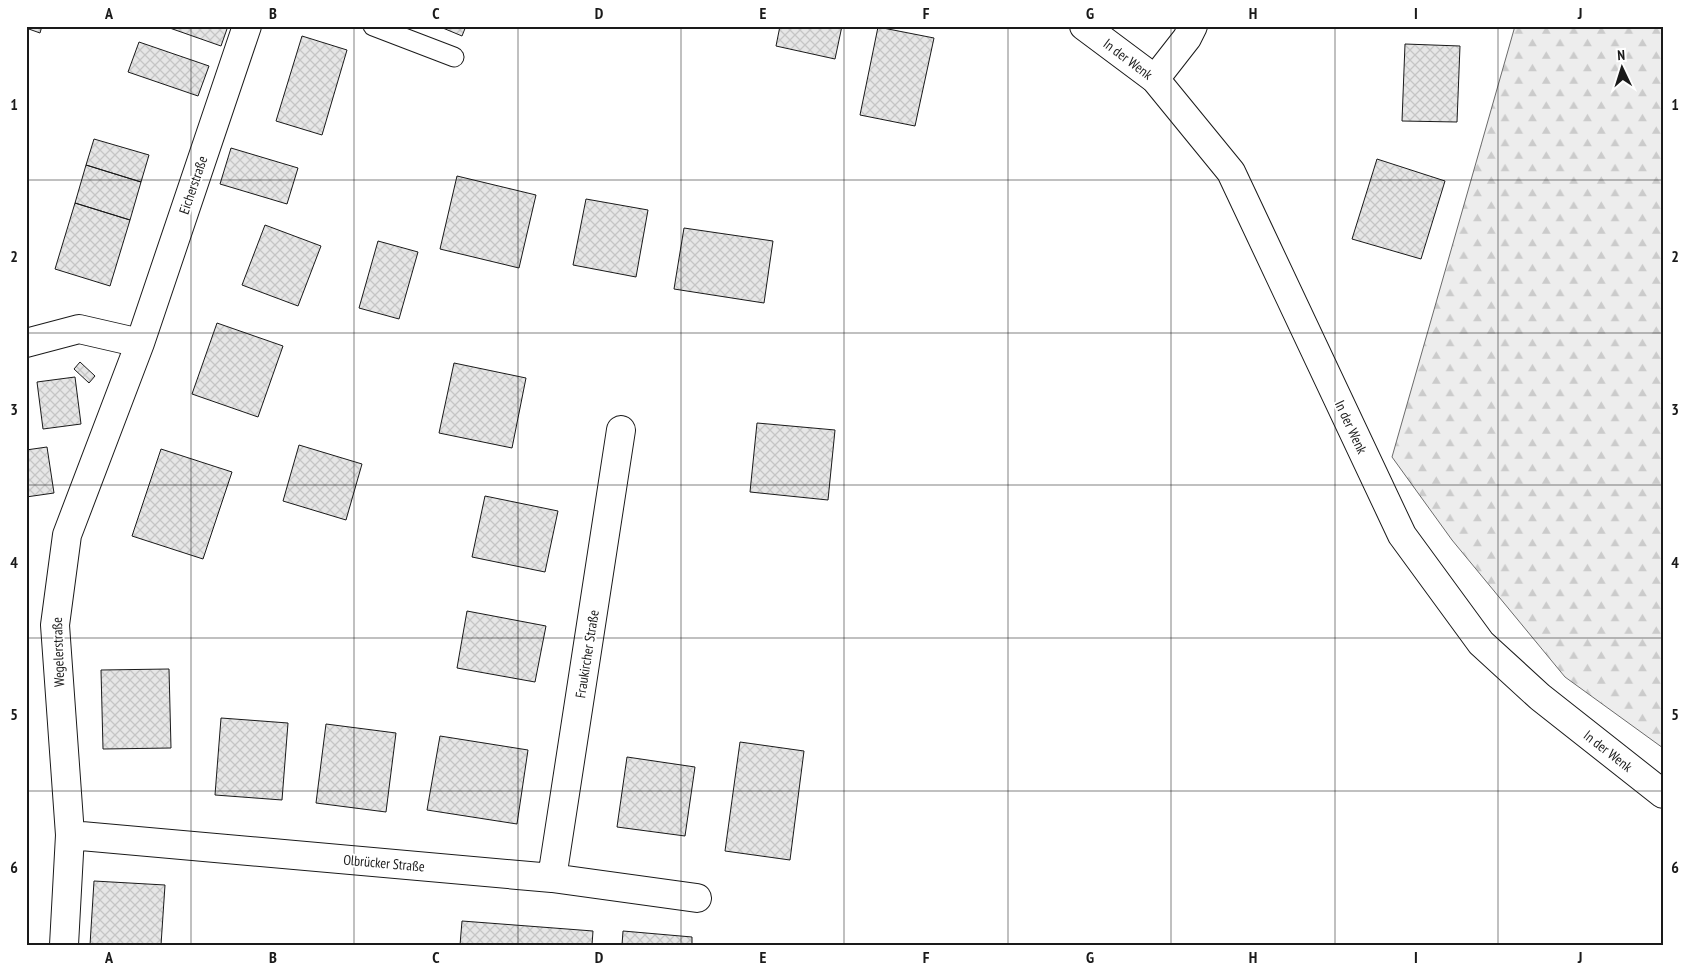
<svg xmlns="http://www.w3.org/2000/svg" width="1689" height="971" viewBox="0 0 1689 971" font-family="'PT Sans Narrow',sans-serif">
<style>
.forest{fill:url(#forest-firs);stroke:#6a6a6a}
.building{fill:url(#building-cross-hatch);stroke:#1a1a1a}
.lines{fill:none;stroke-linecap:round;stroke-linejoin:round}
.lane-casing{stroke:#1a1a1a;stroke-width:21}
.street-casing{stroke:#1a1a1a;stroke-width:30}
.secondary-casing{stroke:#1a1a1a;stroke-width:30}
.lane{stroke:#fff;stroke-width:19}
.street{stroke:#fff;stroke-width:28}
.secondary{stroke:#fff;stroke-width:28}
.grid{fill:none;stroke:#1a1a1a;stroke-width:1;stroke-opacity:0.55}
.labels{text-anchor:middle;stroke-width:4;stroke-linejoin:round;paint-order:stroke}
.street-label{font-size:14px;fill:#1a1a1a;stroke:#fff}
.neatline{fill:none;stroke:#1a1a1a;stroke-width:2}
.grid-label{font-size:16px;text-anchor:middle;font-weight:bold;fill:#1a1a1a}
</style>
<defs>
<pattern id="forest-firs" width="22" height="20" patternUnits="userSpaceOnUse" patternTransform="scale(1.25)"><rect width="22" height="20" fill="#ededed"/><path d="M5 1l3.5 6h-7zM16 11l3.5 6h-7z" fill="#cbcbcb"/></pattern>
<pattern id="building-cross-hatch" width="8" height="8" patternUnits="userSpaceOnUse" patternTransform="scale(1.25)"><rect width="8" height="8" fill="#e6e6e6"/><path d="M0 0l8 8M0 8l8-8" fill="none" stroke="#c5c5c5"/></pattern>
</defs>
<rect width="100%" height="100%" fill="#fff"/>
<path class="forest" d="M 1515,26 L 1663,26 L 1663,748 L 1565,677 L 1452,540 L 1392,457 Z"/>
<path class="building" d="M 26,26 L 42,26 L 40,33 L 26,28 Z
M 164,26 L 228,26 L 221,46 Z
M 438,26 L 466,26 L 462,36 Z
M 780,26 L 842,26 L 835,59 L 776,46 Z
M 878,27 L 934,38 L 915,126 L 860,115 Z
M 302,36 L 347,50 L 322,135 L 276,121 Z
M 139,42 L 209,66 L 198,96 L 128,72 Z
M 1405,44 L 1460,46 L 1457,122 L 1402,121 Z
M 94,139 L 149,155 L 141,182 L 86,165 Z
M 231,148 L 298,168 L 287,204 L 220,184 Z
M 1377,159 L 1445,181 L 1421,259 L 1352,239 Z
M 86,165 L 141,182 L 130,220 L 75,203 Z
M 457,176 L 536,195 L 519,268 L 440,249 Z
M 586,199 L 648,210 L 636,277 L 573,265 Z
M 75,203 L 130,220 L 110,286 L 55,269 Z
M 265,225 L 321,246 L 298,306 L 242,285 Z
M 684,228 L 773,241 L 764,303 L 674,289 Z
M 378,241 L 418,252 L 399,319 L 359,308 Z
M 217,323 L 283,346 L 258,417 L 192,394 Z
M 80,362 L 95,376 L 89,383 L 74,369 Z
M 454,363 L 526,378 L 512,448 L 439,433 Z
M 75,377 L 81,424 L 43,429 L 37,382 Z
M 757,423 L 835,430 L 828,500 L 750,492 Z
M 299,445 L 362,464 L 346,520 L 283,501 Z
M 47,447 L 54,493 L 26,497 L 26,450 Z
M 161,449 L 232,472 L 203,559 L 132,536 Z
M 485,496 L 558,511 L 545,572 L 472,557 Z
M 467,611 L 546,626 L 535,682 L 457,668 Z
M 169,669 L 171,748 L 103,749 L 101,670 Z
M 221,718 L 288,723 L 282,800 L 215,795 Z
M 326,724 L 396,733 L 386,812 L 316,803 Z
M 440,736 L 528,750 L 517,824 L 427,810 Z
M 740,742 L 804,751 L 790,860 L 725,851 Z
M 627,757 L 695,767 L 685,836 L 617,827 Z
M 94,881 L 165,885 L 161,945 L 90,945 Z
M 462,921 L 593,931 L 592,945 L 460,945 Z
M 623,931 L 692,937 L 692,945 L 622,945 Z"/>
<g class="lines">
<g class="lane-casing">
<path id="lane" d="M 373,26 L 454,57"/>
</g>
<g class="street-casing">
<path id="street" d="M 1155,79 L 1187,38 L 1193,26
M 26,343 L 79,329 L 140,343
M 70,835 L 552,878 L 697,898
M 552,878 L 621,430
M 64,945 L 70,835 L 55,625 L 67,535 L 140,343 L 247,26"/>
</g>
<g class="secondary-casing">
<path id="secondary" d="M 1084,26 L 1155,79 L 1231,172 L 1402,535 L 1481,643 L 1540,697 L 1663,794"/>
</g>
<use href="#lane" class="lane"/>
<use href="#street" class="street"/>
<use href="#secondary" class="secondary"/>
</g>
<path class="grid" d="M 191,26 L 191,945M 354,26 L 354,945M 518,26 L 518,945M 681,26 L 681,945M 844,26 L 844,945M 1008,26 L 1008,945M 1171,26 L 1171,945M 1335,26 L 1335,945M 1498,26 L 1498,945M 26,180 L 1663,180M 26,333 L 1663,333M 26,485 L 1663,485M 26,638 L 1663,638M 26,791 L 1663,791"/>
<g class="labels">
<g class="street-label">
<text transform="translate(1128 59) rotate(37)" y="5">In der Wenk</text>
<text transform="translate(193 185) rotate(-71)" y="5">Eicherstraße</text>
<text transform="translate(1351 427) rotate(65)" y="5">In der Wenk</text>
<text transform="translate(58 652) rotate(-92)" y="5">Wegelerstraße</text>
<text transform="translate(587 654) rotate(-81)" y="5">Fraukircher Straße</text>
<text transform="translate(1608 751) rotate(38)" y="5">In der Wenk</text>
<text transform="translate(384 863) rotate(5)" y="5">Olbrücker Straße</text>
</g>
</g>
<rect width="1689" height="971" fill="none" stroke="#ffffff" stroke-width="55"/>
<g transform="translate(1622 68) rotate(356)" stroke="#ffffff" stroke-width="4" paint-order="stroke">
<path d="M0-4L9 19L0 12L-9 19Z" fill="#1a1a1a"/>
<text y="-8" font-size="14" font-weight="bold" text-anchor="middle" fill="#1a1a1a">N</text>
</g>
<rect x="28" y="28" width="1634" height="916" class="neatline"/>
<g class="grid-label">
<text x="109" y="19">A</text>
<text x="273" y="19">B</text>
<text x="436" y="19">C</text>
<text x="599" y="19">D</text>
<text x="763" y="19">E</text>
<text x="926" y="19">F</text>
<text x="1090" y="19">G</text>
<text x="1253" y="19">H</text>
<text x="1416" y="19">I</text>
<text x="1580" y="19">J</text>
<text x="14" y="110">1</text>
<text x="1675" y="110">1</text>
<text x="14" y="262">2</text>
<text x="1675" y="262">2</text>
<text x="14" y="415">3</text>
<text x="1675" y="415">3</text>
<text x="14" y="568">4</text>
<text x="1675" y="568">4</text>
<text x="14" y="720">5</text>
<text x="1675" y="720">5</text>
<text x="14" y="873">6</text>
<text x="1675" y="873">6</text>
<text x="109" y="963">A</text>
<text x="273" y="963">B</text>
<text x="436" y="963">C</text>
<text x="599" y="963">D</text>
<text x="763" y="963">E</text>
<text x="926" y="963">F</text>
<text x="1090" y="963">G</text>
<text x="1253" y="963">H</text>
<text x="1416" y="963">I</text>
<text x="1580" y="963">J</text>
</g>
</svg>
